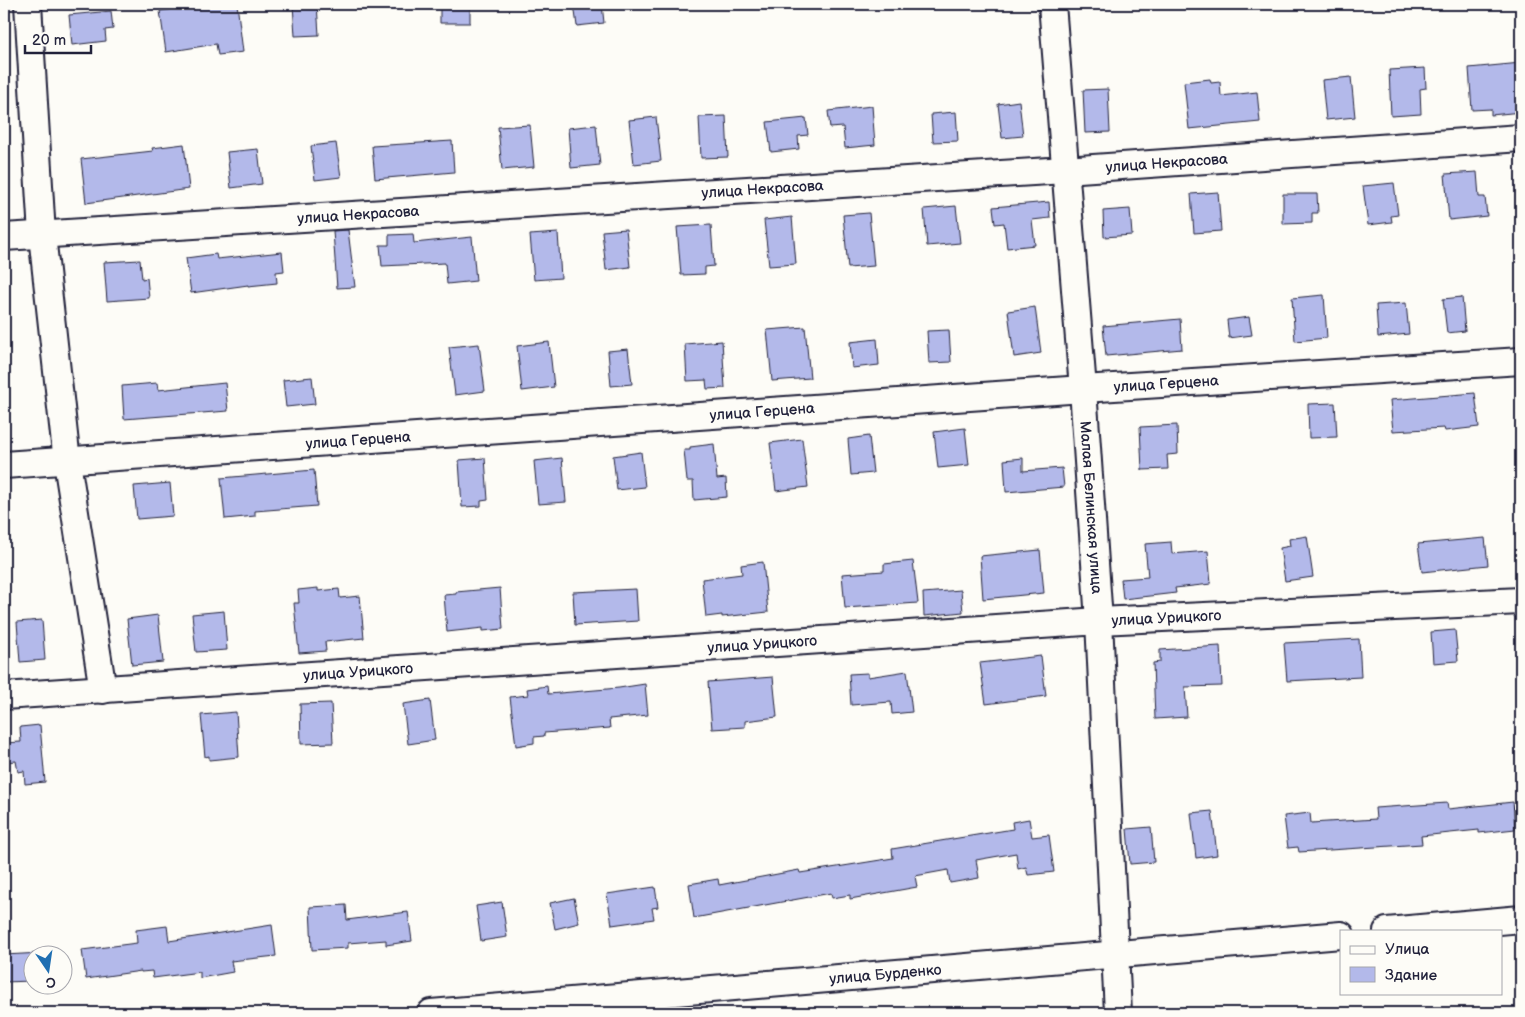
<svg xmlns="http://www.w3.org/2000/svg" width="1525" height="1017" viewBox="0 0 1525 1017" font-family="'Balsamiq Sans',sans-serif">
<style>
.building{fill:#b3b9ea;stroke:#22223b}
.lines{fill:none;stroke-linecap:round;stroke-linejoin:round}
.street-casing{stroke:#22223b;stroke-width:30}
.street{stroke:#fdfcf7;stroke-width:26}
.labels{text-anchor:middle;stroke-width:4;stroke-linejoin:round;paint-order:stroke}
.street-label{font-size:15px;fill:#22223b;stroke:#fdfcf7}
</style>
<rect width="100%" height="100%" fill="#fdfcf7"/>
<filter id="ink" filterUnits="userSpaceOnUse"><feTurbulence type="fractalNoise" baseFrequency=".02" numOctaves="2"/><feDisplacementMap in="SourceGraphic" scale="10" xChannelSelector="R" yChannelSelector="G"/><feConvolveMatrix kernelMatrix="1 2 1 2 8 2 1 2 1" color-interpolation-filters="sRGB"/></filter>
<g filter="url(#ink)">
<path class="building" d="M 214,4 L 237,4 L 243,52 L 218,55 L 216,44 L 166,52 L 160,11 Z
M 293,4 L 317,4 L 319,35 L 295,36 Z
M 440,4 L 470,4 L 470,23 L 440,23 Z
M 574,4 L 602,4 L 604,23 L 577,26 Z
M 111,11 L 113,29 L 105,30 L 106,41 L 72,45 L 69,15 Z
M 1521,63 L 1521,112 L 1491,115 L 1491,109 L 1472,110 L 1469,68 Z
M 1425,68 L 1426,88 L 1420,89 L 1421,114 L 1391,116 L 1389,70 Z
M 1351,77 L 1355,117 L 1326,120 L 1322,80 Z
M 1210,79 L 1211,83 L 1220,82 L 1221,96 L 1257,92 L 1260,122 L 1189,129 L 1184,82 Z
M 1108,89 L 1110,132 L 1085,133 L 1083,90 Z
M 1019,101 L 1023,136 L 1002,138 L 998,104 Z
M 872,106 L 875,145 L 845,148 L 843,127 L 830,128 L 828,111 Z
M 956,112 L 958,141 L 933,142 L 931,114 Z
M 726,116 L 728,157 L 701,158 L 699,117 Z
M 656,117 L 661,161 L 634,164 L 629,120 Z
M 806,118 L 808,135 L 798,136 L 799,149 L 771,152 L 767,122 Z
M 530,125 L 534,167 L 502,170 L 498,127 Z
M 596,125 L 600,165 L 571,168 L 568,128 Z
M 452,141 L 454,172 L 375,179 L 372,146 Z
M 336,143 L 341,177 L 315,180 L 311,146 Z
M 184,144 L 189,189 L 86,203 L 81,159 L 153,151 L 152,148 Z
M 258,149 L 262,184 L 231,188 L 227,152 Z
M 1477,172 L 1479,197 L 1485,197 L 1487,216 L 1449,220 L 1445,174 Z
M 1394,183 L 1398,215 L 1391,216 L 1392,222 L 1368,225 L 1363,186 Z
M 1218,192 L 1221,231 L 1194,233 L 1191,194 Z
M 1283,194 L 1317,194 L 1318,213 L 1312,213 L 1312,223 L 1283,224 Z
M 1049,202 L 1050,218 L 1032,220 L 1035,245 L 1007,248 L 1004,223 L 995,224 L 993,207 Z
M 956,206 L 960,243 L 927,246 L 924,209 Z
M 1130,209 L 1132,235 L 1104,237 L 1103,211 Z
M 869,213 L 874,266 L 848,268 L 843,215 Z
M 792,217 L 796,264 L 769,266 L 764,220 Z
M 711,225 L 714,266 L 705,267 L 705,274 L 681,275 L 677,227 Z
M 626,229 L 630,267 L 606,270 L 602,231 Z
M 348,230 L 355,287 L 337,288 L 333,231 Z
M 558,233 L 561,278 L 534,280 L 530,235 Z
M 413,234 L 414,243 L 472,237 L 476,281 L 447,284 L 445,263 L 382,266 L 380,245 L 389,245 L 389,235 Z
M 282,252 L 284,271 L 276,272 L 277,283 L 248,286 L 248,285 L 191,293 L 186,258 L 216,254 L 217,259 Z
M 140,260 L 142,279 L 147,278 L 149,298 L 107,301 L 104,262 Z
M 1324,295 L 1327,338 L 1295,341 L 1292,298 Z
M 1462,297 L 1465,331 L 1447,333 L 1443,299 Z
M 1406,303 L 1409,334 L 1378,337 L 1376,305 Z
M 1035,307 L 1041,353 L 1014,357 L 1008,311 Z
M 1249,317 L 1252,335 L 1229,338 L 1227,320 Z
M 1180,319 L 1182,349 L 1106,356 L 1103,326 Z
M 805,327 L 810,378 L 772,381 L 767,330 Z
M 949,330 L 951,362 L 929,363 L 927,331 Z
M 877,339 L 879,365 L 852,368 L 850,342 Z
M 722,341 L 725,388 L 707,389 L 706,380 L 687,381 L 685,344 Z
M 549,342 L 554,387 L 522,391 L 517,346 Z
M 479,344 L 485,391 L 455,395 L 449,347 Z
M 628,349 L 632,384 L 611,386 L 608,351 Z
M 312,377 L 315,404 L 286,407 L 283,380 Z
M 157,383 L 158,390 L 225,383 L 228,411 L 124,419 L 122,386 Z
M 1475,393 L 1479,427 L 1445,431 L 1444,428 L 1393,431 L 1390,400 Z
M 1335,403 L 1337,437 L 1309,438 L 1308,404 Z
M 1177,425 L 1178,454 L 1167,455 L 1168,469 L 1142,470 L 1140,427 Z
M 965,428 L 969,465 L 938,468 L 934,432 Z
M 869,436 L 873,473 L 851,475 L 848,439 Z
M 802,439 L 808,487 L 776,491 L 770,443 Z
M 714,444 L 717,479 L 726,478 L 727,497 L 694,500 L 693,481 L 687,481 L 684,450 L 690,450 L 690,447 Z
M 641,452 L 645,487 L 617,490 L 613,456 Z
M 485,458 L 488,500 L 481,501 L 481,506 L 462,507 L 459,460 Z
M 562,458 L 566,502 L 538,504 L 534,461 Z
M 1023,458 L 1023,471 L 1062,468 L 1064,487 L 1006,492 L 1004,460 Z
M 314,470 L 317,506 L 255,511 L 255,516 L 225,519 L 221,478 Z
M 170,483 L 173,516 L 137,519 L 134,486 Z
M 1307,536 L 1313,577 L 1285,581 L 1280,548 L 1290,546 L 1289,539 Z
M 1485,538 L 1488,565 L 1422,572 L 1418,544 Z
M 1171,542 L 1172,554 L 1208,551 L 1211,584 L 1175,588 L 1176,593 L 1123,599 L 1121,579 L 1148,577 L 1145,544 Z
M 1040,550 L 1044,593 L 983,599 L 980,556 Z
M 913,561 L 918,603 L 845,608 L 842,574 L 884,571 L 884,564 Z
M 763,562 L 768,612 L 722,617 L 722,615 L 706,617 L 702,579 L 742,574 L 741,565 Z
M 318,588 L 318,591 L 339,589 L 340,598 L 360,596 L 364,638 L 325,642 L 326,651 L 299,653 L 294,603 L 299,603 L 298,590 Z
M 500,588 L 503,629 L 483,631 L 483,628 L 447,632 L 444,595 L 456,594 L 456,592 Z
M 636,589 L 638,621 L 575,625 L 573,592 Z
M 961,590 L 963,612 L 924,616 L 923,593 Z
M 224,611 L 227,650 L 196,652 L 192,614 Z
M 158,615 L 163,662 L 132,665 L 127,619 Z
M 42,620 L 45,660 L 20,662 L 17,622 Z
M 1455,630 L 1458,661 L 1433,663 L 1431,632 Z
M 1359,639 L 1361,677 L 1287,681 L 1284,643 Z
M 1220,646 L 1222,686 L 1185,687 L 1187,717 L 1155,719 L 1153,663 L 1160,662 L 1160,650 Z
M 1041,656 L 1046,696 L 986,704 L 980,663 Z
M 907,671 L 912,712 L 892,714 L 891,702 L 851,705 L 849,674 L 868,673 L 868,677 Z
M 773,677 L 777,717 L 745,721 L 745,727 L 712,729 L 708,682 Z
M 645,684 L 648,715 L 609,719 L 610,728 L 544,733 L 544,736 L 534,737 L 534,743 L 516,746 L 510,697 L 528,695 L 527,689 L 547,686 L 548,694 L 619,688 Z
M 430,700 L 435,740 L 408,744 L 403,704 Z
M 331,703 L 333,743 L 301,744 L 300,704 Z
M 236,712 L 239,757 L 209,760 L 209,756 L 205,757 L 201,715 Z
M 40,725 L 45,782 L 25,784 L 24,771 L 18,772 L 16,761 L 4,762 L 4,743 L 21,742 L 20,727 Z
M 1513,802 L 1515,829 L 1479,833 L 1479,830 L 1421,836 L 1422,844 L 1299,852 L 1298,847 L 1288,848 L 1284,816 L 1310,813 L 1311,823 L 1376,819 L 1375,808 L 1447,803 L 1448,809 Z
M 1212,811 L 1217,855 L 1196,858 L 1191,813 Z
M 1029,819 L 1032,837 L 1049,835 L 1054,872 L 1028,875 L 1026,867 L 1018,869 L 1016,853 L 976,860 L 979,878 L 950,883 L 948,870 L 915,876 L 917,887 L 850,899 L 850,895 L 832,898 L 831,893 L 694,918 L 689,884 L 718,879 L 719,885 L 799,870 L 800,873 L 893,858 L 892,849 L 1013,829 L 1012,822 Z
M 1151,827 L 1154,862 L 1130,864 L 1127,829 Z
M 655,887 L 658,907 L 652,908 L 654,919 L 612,925 L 607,894 Z
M 574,898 L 579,923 L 555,929 L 550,903 Z
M 502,902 L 507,937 L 481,941 L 476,906 Z
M 346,905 L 347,920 L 408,912 L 412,941 L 386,945 L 386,940 L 348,943 L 348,948 L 312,950 L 310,907 Z
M 272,925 L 276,956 L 231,961 L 233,972 L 200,978 L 200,972 L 153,978 L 152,971 L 141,972 L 141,971 L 86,979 L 82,950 L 137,943 L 136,930 L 167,926 L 169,941 Z
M 42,953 L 42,954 L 32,954 L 32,981 L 4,982 L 4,955 Z"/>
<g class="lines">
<g class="street-casing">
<g id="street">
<path d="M 28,4 L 42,235 L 67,462 L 103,690"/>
<path id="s1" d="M 1052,4 L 1083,389 L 1099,621 L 1118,1013"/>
<path id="s2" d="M 4,237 L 1065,170 L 1521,138"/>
<path id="s3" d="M 4,465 L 1083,389 L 1521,361"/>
<path id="s4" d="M 4,696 L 1099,621 L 1521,601"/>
<path d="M 1387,931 L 1521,919"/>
<path id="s5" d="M 431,1013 L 1341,935"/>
</g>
</g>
<use href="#street" class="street"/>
</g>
</g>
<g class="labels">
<g class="street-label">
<text dy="5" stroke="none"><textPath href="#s2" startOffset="1165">улица Некрасова</textPath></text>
<text dy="5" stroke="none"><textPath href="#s2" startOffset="760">улица Некрасова</textPath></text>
<text dy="5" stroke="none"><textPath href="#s2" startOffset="355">улица Некрасова</textPath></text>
<text dy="5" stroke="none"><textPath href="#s3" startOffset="1165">улица Герцена</textPath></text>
<text dy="5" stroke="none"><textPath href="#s3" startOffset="760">улица Герцена</textPath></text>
<text dy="5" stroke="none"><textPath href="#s3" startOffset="355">улица Герцена</textPath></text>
<text dy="5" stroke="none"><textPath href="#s1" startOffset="505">Малая Белинская улица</textPath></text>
<text dy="5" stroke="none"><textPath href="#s4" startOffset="1165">улица Урицкого</textPath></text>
<text dy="5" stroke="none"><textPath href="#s4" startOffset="760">улица Урицкого</textPath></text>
<text dy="5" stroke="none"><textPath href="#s4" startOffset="355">улица Урицкого</textPath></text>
<text dy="5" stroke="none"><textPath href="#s5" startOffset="456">улица Бурденко</textPath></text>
</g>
</g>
<rect width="1525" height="1017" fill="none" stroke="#fdfcf7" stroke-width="20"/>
<rect x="10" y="10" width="1505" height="997" fill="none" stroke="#22223b" stroke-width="2" filter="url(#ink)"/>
<rect x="1340" y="930" width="162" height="65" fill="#fdfcf7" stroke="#a5a5ac"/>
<rect x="1350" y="946" width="25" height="8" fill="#fdfcf7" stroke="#a5a5ac"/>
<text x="1385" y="954" font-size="15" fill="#22223b">Улица</text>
<rect x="1350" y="967" width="25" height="15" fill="#b3b9ea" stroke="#a5a5ac"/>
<text x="1385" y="980" font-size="15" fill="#22223b">Здание</text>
<g transform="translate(48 970) rotate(167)"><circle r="24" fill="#fdfcf7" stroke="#a5a5ac"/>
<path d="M0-4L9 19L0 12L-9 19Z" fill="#1f6fb2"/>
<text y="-8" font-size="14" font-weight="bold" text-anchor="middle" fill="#22223b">С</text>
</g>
<path d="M25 45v8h66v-8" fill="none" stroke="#22223b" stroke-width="2.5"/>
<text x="32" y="45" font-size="15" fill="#22223b" stroke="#fdfcf7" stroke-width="4" paint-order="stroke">20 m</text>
</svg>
